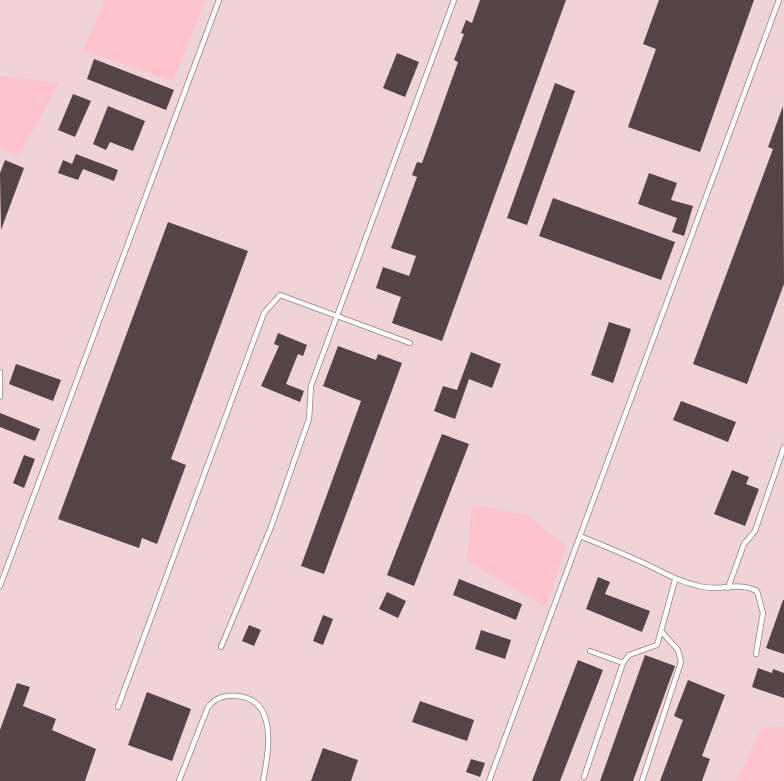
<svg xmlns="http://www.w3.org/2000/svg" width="784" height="781" viewBox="0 0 784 781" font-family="Merriweather,serif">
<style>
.built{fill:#efd3d7}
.green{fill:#fdc2cc}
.building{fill:#544447}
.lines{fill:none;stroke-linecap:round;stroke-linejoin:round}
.service-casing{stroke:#928082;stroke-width:6}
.service{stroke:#fff;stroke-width:4.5}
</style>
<rect width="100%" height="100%" fill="#f8e4e7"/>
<path class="built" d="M 0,0 L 784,0 L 784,781 L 0,781 Z"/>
<path class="green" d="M 105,0 L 205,0 L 173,81 L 83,50 Z
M 0,76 L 59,83 L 19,155 L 0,149 Z
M 472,505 L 527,515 L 566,546 L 546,607 L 467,561 Z
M 784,727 L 784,781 L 736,781 L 762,728 Z"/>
<path class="building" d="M 480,0 L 566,0 L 442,341 L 392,323 L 401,297 L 376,288 L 383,267 L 409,276 L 416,256 L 391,248 L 417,177 L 412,175 L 417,162 L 422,163 L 458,62 L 454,60 L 464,34 L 461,33 L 466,20 L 472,23 Z
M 659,0 L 754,0 L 700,152 L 628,127 L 656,49 L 643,44 Z
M 397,53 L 419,62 L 405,97 L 383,88 Z
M 94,59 L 174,90 L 166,110 L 87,79 Z
M 555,83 L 575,91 L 527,225 L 507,218 Z
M 73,94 L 91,101 L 75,137 L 58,130 Z
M 108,106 L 145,121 L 133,151 L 110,142 L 106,150 L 93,144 Z
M 783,106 L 784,284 L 747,384 L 693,364 L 773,149 L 768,147 Z
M 76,154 L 118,170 L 114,181 L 83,169 L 78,180 L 58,173 L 63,160 L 72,164 Z
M 5,160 L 24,168 L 1,230 L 0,173 Z
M 649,173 L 677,183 L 671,200 L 693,206 L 684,236 L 672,232 L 677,218 L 638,204 Z
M 553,198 L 675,242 L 661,280 L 539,236 Z
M 168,222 L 248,251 L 171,459 L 186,465 L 157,544 L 142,538 L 139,548 L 58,519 Z
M 609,322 L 631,329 L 613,383 L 591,375 Z
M 278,333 L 307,345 L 303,356 L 298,354 L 286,384 L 304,391 L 300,402 L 261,386 L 279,346 L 274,344 Z
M 338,346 L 376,360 L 378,354 L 402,363 L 324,574 L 301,566 L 361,401 L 323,386 Z
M 471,352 L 501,364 L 492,388 L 469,379 L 455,419 L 434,411 L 443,386 L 457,390 Z
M 16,364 L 61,380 L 53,401 L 9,384 Z
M 681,401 L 736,422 L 728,442 L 673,420 Z
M 0,413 L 40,429 L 35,441 L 0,427 Z
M 442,434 L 469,444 L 414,586 L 387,575 Z
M 24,455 L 35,459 L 24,488 L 13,483 Z
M 732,470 L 749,477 L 746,484 L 759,489 L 745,526 L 714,514 Z
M 598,577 L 610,582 L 605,594 L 650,611 L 642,632 L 586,609 Z
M 459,579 L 522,604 L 516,620 L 453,595 Z
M 387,592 L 406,601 L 398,618 L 379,609 Z
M 783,600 L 784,600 L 784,654 L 766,648 Z
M 323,615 L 333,619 L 323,645 L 313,641 Z
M 249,625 L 261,630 L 254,646 L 242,641 Z
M 481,630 L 511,640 L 505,659 L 475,649 Z
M 645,655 L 675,666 L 633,781 L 600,781 Z
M 578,660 L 603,670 L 560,781 L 532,781 Z
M 758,668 L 772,673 L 773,669 L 784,673 L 784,698 L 752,687 Z
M 688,680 L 725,695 L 702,756 L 710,759 L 702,781 L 660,781 L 683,720 L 674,716 Z
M 17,683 L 30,687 L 23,706 L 56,719 L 52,730 L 96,749 L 85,781 L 0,781 L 0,730 Z
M 147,692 L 191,709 L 172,761 L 128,745 Z
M 420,701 L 474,720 L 467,741 L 412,722 Z
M 323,748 L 358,760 L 351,781 L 311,781 Z
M 471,759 L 485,763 L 480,777 L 466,772 Z"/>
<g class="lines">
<g class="service-casing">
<path id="service" d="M 0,372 L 0,397
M 580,536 C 604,546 629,556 652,567 C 668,575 681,582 699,586 C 719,592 738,581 757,591 L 763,613 L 756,654
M 0,586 L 219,0
M 728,588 L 744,544 L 755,531 L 784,447
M 221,647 L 271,527 L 309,419 L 311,386 L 454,0
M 590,651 L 623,663
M 118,707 L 264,313 L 280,295 L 410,343
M 584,777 L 623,663 L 629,655 L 657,645 L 661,631
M 179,781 L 208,707 C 216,697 225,695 237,696 C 278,699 269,752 263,781
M 489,781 L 779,0
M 642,781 L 681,662 L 678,650 L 661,631 L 675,580"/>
</g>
<use href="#service" class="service"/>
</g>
</svg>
